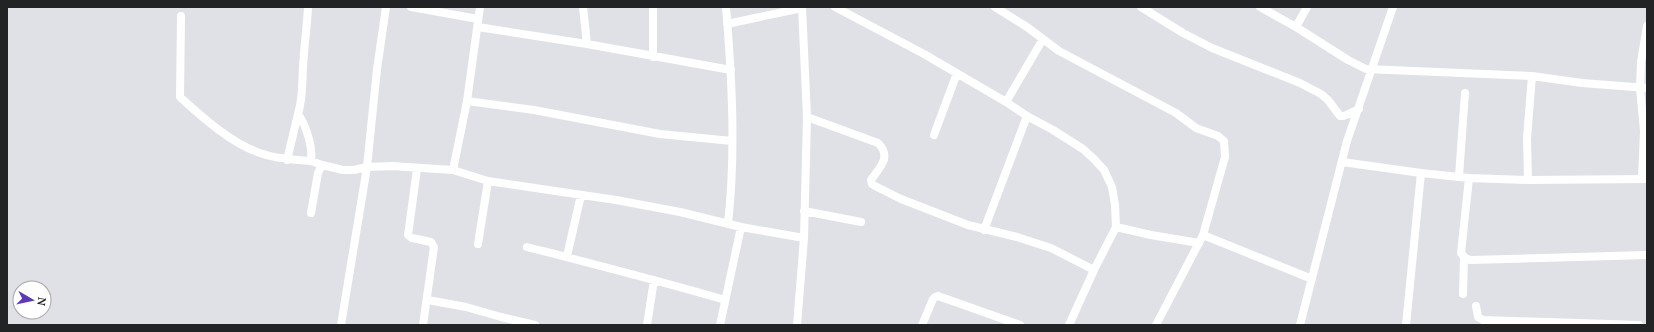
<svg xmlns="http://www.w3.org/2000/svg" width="1654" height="332" viewBox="0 0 1654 332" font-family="'PT Serif',serif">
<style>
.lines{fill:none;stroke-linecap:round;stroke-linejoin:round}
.street{stroke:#fff;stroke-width:8}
</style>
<rect width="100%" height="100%" fill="#e0e1e7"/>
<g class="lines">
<path class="street" d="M 308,7 C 307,27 304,47 303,67 C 302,83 303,98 298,114 C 306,125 313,147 311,161 L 322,165 L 343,170 L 354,170 L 367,167 L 392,166 L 453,170 L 488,181 L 616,200 L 680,212 L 741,227 L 804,238
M 411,7 L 478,19
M 583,7 L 587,44
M 653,7 L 653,57
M 726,7 C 732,79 736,152 728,224
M 835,7 L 924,54 L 1006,102 L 1027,116 L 1053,130 L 1083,149 L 1094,159 L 1104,170 L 1112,187 L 1115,205 L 1116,227 L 1094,270 L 1069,325
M 995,7 L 1027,27 L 1059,51 L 1176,113 L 1196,128 L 1218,136 L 1224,141 L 1225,157 L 1203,235 L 1156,325
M 1141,7 L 1183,33 L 1212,48 L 1300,83 L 1321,94 L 1328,100 L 1340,116 L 1344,116 L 1359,109
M 1260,7 L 1296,27 L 1348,60 L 1366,69 L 1532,76 L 1582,83 L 1647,88
M 181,16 L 180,97 C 203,118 233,145 263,154 C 278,159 295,160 311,161
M 727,24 L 802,8
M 478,27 L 587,44 L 731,70
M 1296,27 L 1307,7
M 467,101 L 534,110 L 660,134 L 732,141
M 1006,102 L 1043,39
M 807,117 L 878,143 C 892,157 880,167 871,180 L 872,184 L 875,186 L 901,199 L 968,225 L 1017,237 L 1051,248 L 1094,270
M 934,135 L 957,73
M 287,160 L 298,114
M 1342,162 L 1421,173 L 1469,178 L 1528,180 L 1647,179
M 417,169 L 408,235 L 412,238 L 431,242 L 434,247 L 423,325
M 453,170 L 467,101 L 480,7
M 1459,176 L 1465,93
M 1469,178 L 1461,253 L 1464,257 L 1470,260 L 1647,255
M 1642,179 L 1644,131 L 1640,88 L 1641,62 L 1647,26
M 1528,180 L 1527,138 L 1532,76
M 804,211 L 861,222
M 311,213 L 318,173 L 322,165
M 1116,227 L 1151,235 L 1199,243
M 984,230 L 1027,116
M 1203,235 L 1312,279
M 478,244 L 488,181
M 527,247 C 593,264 660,281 725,300
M 567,256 L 581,195
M 1463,294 L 1464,257
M 428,300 L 466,307 L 501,317 L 535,325
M 1476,306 L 1478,317 L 1483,320 L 1639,325
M 341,325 L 367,167 L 377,69 L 386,7
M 647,325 L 654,280
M 720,325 L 741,227
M 797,325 L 804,238 L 807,117 L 802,7
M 922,325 L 933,299 L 935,297 L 938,296 L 1020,325
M 1300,325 L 1347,141 L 1393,7
M 1406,325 L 1421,173"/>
</g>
<rect width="1654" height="332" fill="none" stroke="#222325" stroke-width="16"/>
<g transform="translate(32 300) rotate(99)"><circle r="19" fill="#ffffff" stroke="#a7a7a8"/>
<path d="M0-3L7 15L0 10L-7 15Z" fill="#5e3ab2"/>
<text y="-6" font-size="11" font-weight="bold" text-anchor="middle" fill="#222325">N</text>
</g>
</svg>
